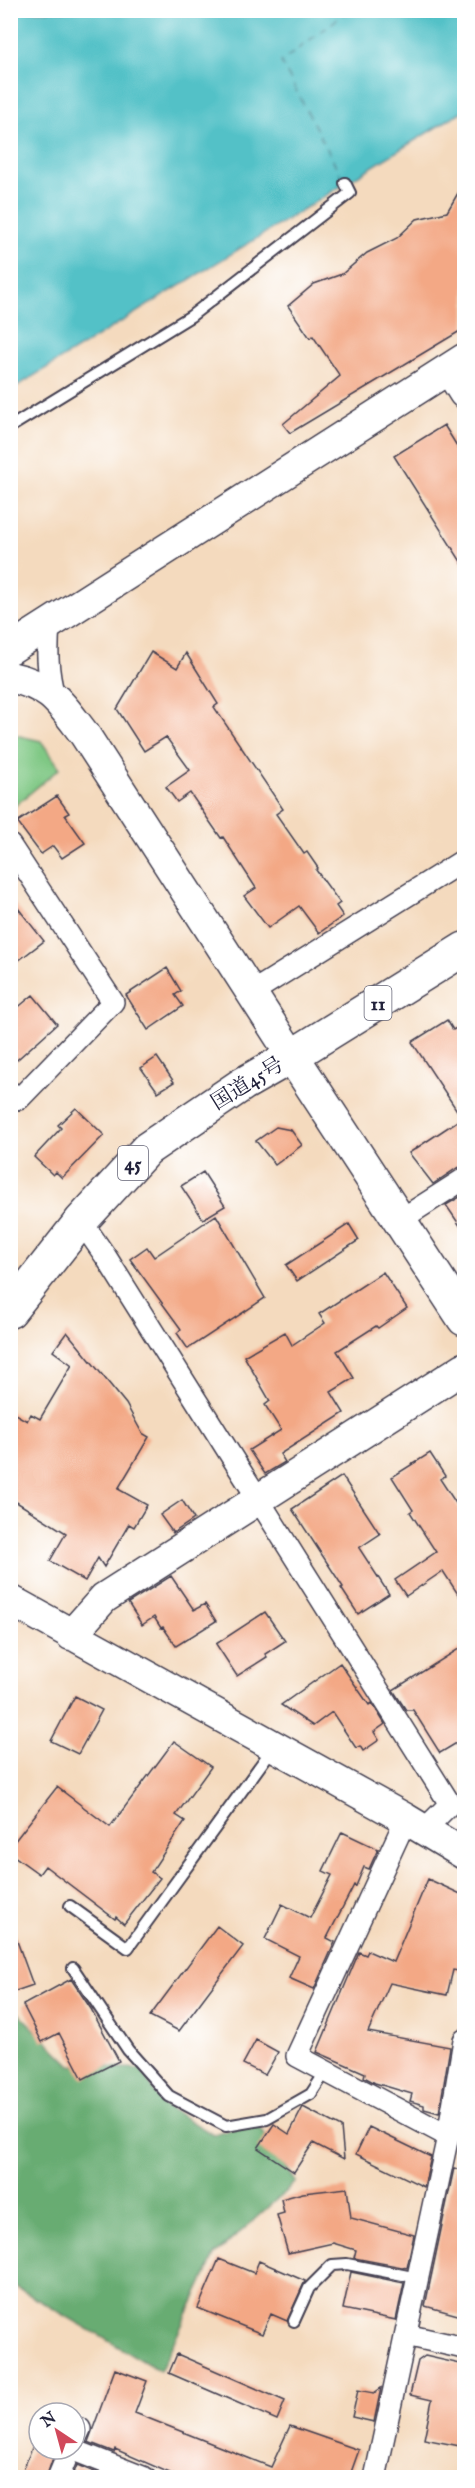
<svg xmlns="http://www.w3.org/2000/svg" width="475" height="2488" viewBox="0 0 475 2488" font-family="'IM FELL English','Noto Serif JP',serif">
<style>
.green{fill:#7fc884;stroke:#507560;stroke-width:1.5}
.forest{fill:#67ac72;stroke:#446756;stroke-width:1.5}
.water{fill:#53c1c7;stroke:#3a7281;stroke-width:1.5}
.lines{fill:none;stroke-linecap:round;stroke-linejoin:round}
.ferry{stroke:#366273;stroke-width:1.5;stroke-dasharray:8 6;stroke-linecap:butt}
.building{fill:#f3a885}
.lane-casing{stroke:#423e4f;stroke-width:14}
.street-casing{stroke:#423e4f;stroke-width:24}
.secondary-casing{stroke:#423e4f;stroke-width:33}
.primary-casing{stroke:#423e4f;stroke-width:36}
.highway-casing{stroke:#423e4f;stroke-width:36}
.lane{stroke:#fff;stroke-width:10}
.street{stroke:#fff;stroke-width:21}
.secondary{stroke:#fff;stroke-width:30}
.primary{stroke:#fff;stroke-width:33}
.highway{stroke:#fff;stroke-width:33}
.labels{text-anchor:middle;stroke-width:4.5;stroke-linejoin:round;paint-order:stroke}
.shield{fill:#fff;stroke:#646476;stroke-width:1.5}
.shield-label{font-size:20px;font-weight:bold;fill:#22223b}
.street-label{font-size:21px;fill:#22223b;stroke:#fff}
</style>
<rect width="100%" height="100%" fill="#fff"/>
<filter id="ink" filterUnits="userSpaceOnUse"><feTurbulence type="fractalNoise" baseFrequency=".0167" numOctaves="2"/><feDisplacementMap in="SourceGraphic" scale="12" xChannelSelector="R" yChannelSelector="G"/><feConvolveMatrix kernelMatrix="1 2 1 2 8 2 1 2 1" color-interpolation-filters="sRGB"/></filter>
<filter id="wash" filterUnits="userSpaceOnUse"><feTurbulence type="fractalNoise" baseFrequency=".008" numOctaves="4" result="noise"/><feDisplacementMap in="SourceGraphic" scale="24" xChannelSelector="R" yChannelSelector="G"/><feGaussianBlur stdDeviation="1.35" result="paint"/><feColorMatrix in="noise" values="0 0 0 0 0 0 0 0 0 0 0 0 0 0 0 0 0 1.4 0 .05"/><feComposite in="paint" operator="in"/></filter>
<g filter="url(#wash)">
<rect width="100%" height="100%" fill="#f4dabe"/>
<path class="green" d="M 11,734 L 41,741 L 60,768 L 11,809 Z"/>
<path class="forest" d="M 10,2005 L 71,2065 L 141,2069 L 163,2105 L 214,2135 L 256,2122 L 296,2182 L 216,2254 L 160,2371 L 11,2284 Z"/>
<path class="water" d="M 11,11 L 464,11 L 464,110 L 11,390 Z"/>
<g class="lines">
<path class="ferry" d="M 343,179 L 281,62 L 349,10"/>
</g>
<g id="blocks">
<path class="building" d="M 465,181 L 465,328 L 290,433 L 283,424 L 340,376 L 313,336 L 310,338 L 288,306 L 314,284 L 342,274 L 367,253 L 397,238 L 417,219 L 447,212 Z
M 444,425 L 465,459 L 465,568 L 394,456 Z
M 151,652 L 177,668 L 186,653 L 218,704 L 214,707 L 283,809 L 276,814 L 304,854 L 307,852 L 318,868 L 316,870 L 340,903 L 336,906 L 343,916 L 319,933 L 299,906 L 268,928 L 244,896 L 256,888 L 223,837 L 221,838 L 190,793 L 177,802 L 166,787 L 190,770 L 166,737 L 144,751 L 117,709 Z
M 57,796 L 69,813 L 65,815 L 85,843 L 62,858 L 53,846 L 41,854 L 17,822 Z
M 10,898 L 44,941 L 10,967 Z
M 167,968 L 181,991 L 175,995 L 183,1006 L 148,1030 L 126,995 Z
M 33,995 L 57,1024 L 10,1066 L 10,1014 Z
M 447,1020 L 453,1030 L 465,1023 L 465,1166 L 457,1168 L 433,1184 L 409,1153 L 462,1118 L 412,1042 Z
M 157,1057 L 174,1082 L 158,1092 L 141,1068 Z
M 76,1108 L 104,1135 L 62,1178 L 56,1172 L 53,1175 L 34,1157 L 61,1128 L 58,1125 Z
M 276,1127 L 291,1130 L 302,1145 L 275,1165 L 256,1141 Z
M 203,1172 L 225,1206 L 203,1219 L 181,1186 Z
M 465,1194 L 465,1233 L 446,1205 Z
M 216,1215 L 265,1298 L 188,1349 L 177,1333 L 181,1329 L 130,1259 L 147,1247 L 154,1257 Z
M 349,1224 L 359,1240 L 297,1281 L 286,1265 Z
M 383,1272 L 407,1308 L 378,1328 L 376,1326 L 337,1351 L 354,1378 L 331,1392 L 344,1413 L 280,1454 L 285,1462 L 265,1474 L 249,1450 L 281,1430 L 265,1405 L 270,1401 L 244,1356 L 285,1332 L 292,1345 L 325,1323 L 319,1314 Z
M 67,1332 L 126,1404 L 142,1433 L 149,1437 L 118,1489 L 147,1505 L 134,1527 L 129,1524 L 104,1567 L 98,1558 L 85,1581 L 50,1561 L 66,1533 L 10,1498 L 10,1411 L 27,1421 L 31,1414 L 40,1419 L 72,1365 L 53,1351 Z
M 430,1453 L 445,1476 L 440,1479 L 465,1517 L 465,1605 L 443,1571 L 406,1596 L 395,1580 L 436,1552 L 410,1512 L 413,1510 L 392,1477 Z
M 342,1476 L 380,1534 L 359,1548 L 389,1594 L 358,1614 L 341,1588 L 343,1587 L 292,1509 Z
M 182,1500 L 194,1519 L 173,1533 L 160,1515 Z
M 171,1576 L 194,1610 L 205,1604 L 216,1621 L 176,1646 L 163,1627 L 161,1628 L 154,1617 L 142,1625 L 128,1603 Z
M 265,1612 L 285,1641 L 265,1654 L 267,1657 L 237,1676 L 216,1644 Z
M 465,1645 L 465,1738 L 440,1753 L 413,1710 L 406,1710 L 393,1690 Z
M 340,1663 L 369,1705 L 372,1703 L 385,1724 L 374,1732 L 379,1740 L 363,1751 L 360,1746 L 356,1748 L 332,1712 L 313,1726 L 281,1705 Z
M 75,1696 L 102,1710 L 78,1754 L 51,1741 Z
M 174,1741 L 211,1767 L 176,1815 L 185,1821 L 151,1872 L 160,1878 L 124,1924 L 116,1917 L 115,1919 L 45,1866 L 39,1874 L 10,1853 L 10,1847 L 57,1787 L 110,1827 Z
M 342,1832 L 378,1849 L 369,1869 L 364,1867 L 356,1886 L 354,1885 L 327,1938 L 335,1942 L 314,1989 L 289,1978 L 299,1956 L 265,1939 L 282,1904 L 310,1918 L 332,1875 L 323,1871 Z
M 428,1879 L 465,1896 L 465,1972 L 453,1970 L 447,1995 L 390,1983 L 368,2032 L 450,2047 L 439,2113 L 424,2109 L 424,2105 L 410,2101 L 412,2094 L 375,2083 L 364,2077 L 365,2073 L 317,2052 L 359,1952 L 366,1955 L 368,1951 L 393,1962 Z
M 217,1926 L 243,1946 L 179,2031 L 150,2016 Z
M 10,1930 L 13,1930 L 33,1985 L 10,1993 Z
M 71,1979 L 91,2009 L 119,2061 L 83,2079 L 59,2033 L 42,2042 L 23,2005 Z
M 256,2040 L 278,2052 L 265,2075 L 243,2064 Z
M 303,2107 L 341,2127 L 344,2159 L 313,2143 L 294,2172 L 258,2148 L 274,2124 L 289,2134 Z
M 369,2127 L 431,2157 L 424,2187 L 356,2154 Z
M 454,2168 L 465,2171 L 465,2317 L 425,2306 Z
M 347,2188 L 351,2218 L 414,2235 L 407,2268 L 354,2258 L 356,2250 L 333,2243 L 288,2253 L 277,2215 L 284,2213 L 281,2199 L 303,2193 Z
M 219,2259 L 254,2273 L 259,2261 L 305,2281 L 287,2321 L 271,2314 L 262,2334 L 198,2308 Z
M 351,2272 L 404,2283 L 396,2320 L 343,2309 Z
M 177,2354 L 285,2401 L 277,2420 L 169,2373 Z
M 425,2356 L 465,2365 L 465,2447 L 424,2439 L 432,2400 L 410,2395 L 418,2361 Z
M 115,2369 L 147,2381 L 135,2413 L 271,2467 L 290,2426 L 359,2450 L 349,2478 L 181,2478 L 115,2449 L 114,2452 L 88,2442 Z
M 381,2388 L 374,2422 L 352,2417 L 358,2390 L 374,2393 Z
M 35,2440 L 39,2442 L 39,2449 L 56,2449 L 46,2478 L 20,2478 Z
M 77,2465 L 109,2478 L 72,2478 Z"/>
</g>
</g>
<g filter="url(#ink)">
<use href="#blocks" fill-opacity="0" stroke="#423e4f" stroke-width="1.5"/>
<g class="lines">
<g class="lane-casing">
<path id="lane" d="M 10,427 L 191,316 L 350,193 L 345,183
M 70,1906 L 128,1948 L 273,1748
M 73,1968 L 128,2050 L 169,2096 L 226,2126 L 267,2119 L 311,2094 L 326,2071
M 294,2321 L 309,2288 L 332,2265 L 347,2264 L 418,2278"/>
</g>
<g class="street-casing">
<path id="street" d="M 49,625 C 47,650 47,671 54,696
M 10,845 L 113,1002 L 19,1099 L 10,1092
M 251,993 L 464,860
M 400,1220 L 464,1179
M 81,1221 L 106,1257 L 450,1804 L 424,1830
M 406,1819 L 297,2056 L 448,2136
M 406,2335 L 464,2348
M 75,2439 L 80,2429
M 71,2449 L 145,2478
M 58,2478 L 70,2449
M 375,2478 L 448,2136 L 464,2040"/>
</g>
<g class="secondary-casing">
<path id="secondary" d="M 449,369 L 464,393
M 10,649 L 464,359
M 10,677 C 52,686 60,703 85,735 L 292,1056
M 10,1600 L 406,1819 L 464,1854
M 71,1635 L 104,1598 L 464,1368"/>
</g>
<g class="primary-casing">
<path id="primary" d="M 292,1056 L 464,949"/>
</g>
<g class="highway-casing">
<path id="highway" d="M 10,1311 L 81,1221 L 147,1149 L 243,1084 L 292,1056 L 464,1319"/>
</g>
<use href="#lane" class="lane"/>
<use href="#street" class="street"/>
<use href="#secondary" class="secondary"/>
<use href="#primary" class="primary"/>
<use href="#highway" class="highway"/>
</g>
</g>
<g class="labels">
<g class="shield">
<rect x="364.5" y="986" width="27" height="34" rx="4.5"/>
<rect x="118" y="1146" width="30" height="34" rx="4.5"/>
</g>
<g class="shield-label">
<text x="378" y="1010">11</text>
<text x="133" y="1170">45</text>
</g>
<g class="street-label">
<text transform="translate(247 1083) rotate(-32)" y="7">国道45号</text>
</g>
</g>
<rect width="475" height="2488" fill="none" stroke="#fff" stroke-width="36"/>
<g transform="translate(57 2431) rotate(324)"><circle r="28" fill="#ffffff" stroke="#a7a7b1" stroke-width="1.5"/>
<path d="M0-4.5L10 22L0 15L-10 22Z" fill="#d1495b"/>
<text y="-9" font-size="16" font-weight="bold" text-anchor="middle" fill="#22223b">N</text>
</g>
</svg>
